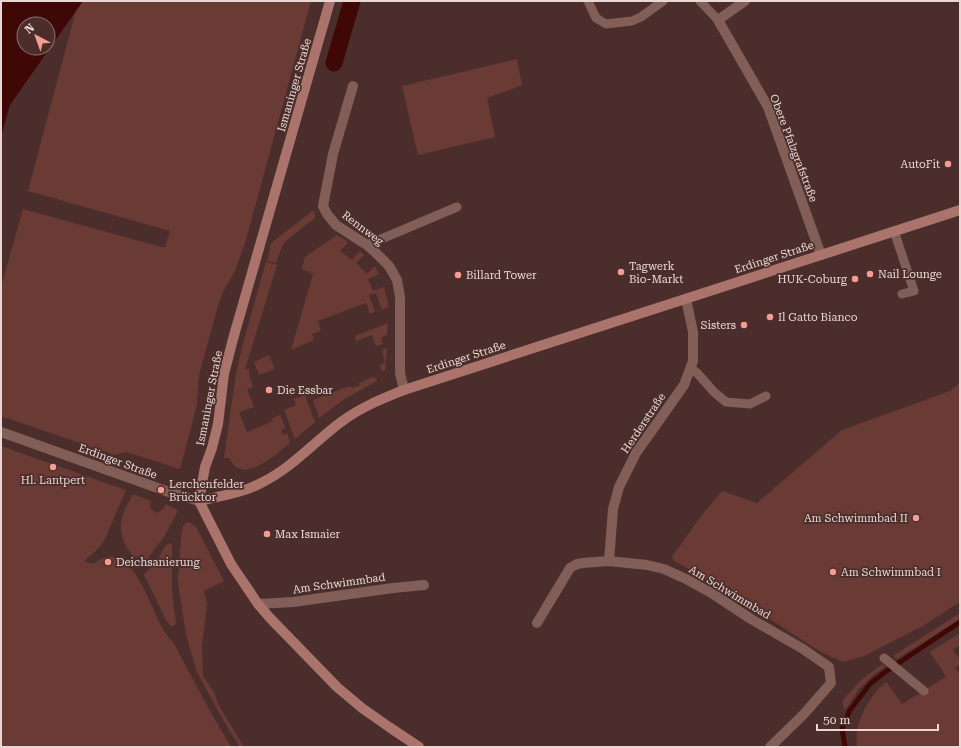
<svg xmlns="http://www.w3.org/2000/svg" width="961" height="748" viewBox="0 0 961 748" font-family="'Roboto Serif',serif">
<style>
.green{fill:#6a3b35}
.water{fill:#3f0807;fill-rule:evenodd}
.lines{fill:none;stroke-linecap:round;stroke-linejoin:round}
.stream{stroke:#3f0807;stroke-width:5}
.canal{stroke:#3f0807;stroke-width:17}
.lane{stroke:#825e59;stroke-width:9}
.street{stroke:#825e59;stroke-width:10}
.secondary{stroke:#aa736c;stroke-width:10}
.poi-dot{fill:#f59c92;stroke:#4b2e2b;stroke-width:1.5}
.labels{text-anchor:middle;stroke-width:3.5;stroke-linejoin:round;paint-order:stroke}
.street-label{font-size:11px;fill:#ead7d4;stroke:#4b2e2b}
.poi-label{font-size:11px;fill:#ead7d4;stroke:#4b2e2b;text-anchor:start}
</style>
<rect width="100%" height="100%" fill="#4b2e2b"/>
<path class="green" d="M 83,1 L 311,1 L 246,240 L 235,271 L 224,290 L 219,302 L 199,375 L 197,405 L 180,469 L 126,452 L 115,455 L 1,416 L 1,287 L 23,209 L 165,248 L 170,231 L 28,191 L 76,10 Z
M 517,59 L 522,85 L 487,98 L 495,137 L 418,155 L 402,86 Z
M 314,210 L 315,218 L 287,240 L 283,244 L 276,263 L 267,261 L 271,243 Z
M 337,235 L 348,242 L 340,251 L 352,260 L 360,251 L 364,255 L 356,263 L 367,274 L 375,266 L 379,274 L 368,279 L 373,291 L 384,287 L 389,307 L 382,310 L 376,293 L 369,295 L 375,312 L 370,314 L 366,303 L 318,321 L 321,331 L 312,334 L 314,340 L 291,350 L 313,274 L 302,269 L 305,257 Z
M 266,262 L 277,265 L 245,369 L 249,369 L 249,374 L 253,387 L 247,389 L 254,407 L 239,412 L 247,432 L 273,421 L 272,418 L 280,415 L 286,428 L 281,430 L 283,435 L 287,433 L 290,443 C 275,455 243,486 229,458 L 224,458 L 236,373 L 244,340 Z
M 388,323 L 387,335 L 381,338 L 383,344 L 376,346 L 372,335 L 356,341 L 355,336 Z
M 387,348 L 385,371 L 381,370 L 380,365 L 385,363 L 382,350 Z
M 269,355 L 275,369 L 259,375 L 254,362 Z
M 372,377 L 376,378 L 377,381 L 343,400 L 319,418 L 313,400 L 350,386 L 352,388 L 360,385 L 359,383 Z
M 960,383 L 960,602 L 923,626 L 864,656 L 843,662 L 821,652 L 725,590 L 673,560 L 672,557 L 701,516 L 722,491 L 757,503 L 842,430 L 950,391 Z
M 305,395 L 315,422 L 295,439 L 284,410 L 296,405 L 294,399 Z
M 1,446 L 126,490 L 105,539 L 99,548 L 84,561 L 93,564 C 132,533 150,610 165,632 C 167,636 170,639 173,642 L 210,711 L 231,747 L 1,747 Z
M 133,494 L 151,501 L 150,505 L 151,509 L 157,513 L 162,510 L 166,504 L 176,509 L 178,511 L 164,537 L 145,562 L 143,554 L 135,558 C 115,536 118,519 133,494 Z
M 187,522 L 191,523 L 196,527 L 224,581 L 204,591 L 207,605 L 202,645 L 203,676 L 214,692 L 218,704 L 244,747 L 240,747 L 223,720 L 197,672 L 186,635 L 179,590 L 178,578 L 181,537 L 183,526 Z
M 170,543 L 172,545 L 172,591 L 176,623 L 174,626 L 171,626 L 166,620 L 144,575 L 157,561 L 165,546 Z
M 960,613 L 960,619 L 897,659 L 893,656 Z
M 960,633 L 960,645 L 953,650 L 960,659 L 960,664 L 955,668 L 960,674 L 960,747 L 857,747 C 854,723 868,697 886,682 L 902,704 L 946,677 L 930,652 Z
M 882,664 L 885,667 L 872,676 L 858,690 L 846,709 L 843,707 L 843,700 L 860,681 Z"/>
<path class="water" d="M 1,1 L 83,1 L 10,105 L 1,136 ZM 24,24 L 48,24 L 48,48 L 24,48 Z"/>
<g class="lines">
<path class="stream" d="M 845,747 L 842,728 L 850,710 L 870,684 L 885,672 L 960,622"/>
<path class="canal" d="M 334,63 L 352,1"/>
<path class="lane" d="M 588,1 L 596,18 L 606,24 L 632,21 L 641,17 L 663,1
M 700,1 L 718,20
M 894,231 L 914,291 L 902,294
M 367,245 L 457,207
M 691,368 L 698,374 L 714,392 L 726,402 L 750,404 L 766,396
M 884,658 L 924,691"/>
<path class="street" d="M 745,1 L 718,20 L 768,107 L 821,255
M 353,86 L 333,154 L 323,206 L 327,214 L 336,225 L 367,245 L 376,253 L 389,266 L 397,280 L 400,297 L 400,373 L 404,390
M 1,432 L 169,492 L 199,501
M 609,561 L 613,509 L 619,487 L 636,453 L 684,385 L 693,361 L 693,332 L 686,299
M 258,604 L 293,602 L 393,588 L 424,585
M 537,623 L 570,568 L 577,564 L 583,563 L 609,561 L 647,565 L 664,569 L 686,579 L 713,594 L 751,619 L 803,649 L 829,667 L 831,683 L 804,714 L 770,747"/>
<path class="secondary" d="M 330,1 L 233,339 L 224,374 L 218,424 L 212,448 L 205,467 L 199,501 L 231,564 L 258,604 L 270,618 L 337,687 L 362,708 L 389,727 L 419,747
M 199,501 C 220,496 242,493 261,483 C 292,468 314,442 341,422 C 361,407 382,399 404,390 L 960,210"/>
</g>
<g class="poi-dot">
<circle cx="948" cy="164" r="4"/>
<circle cx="621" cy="272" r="4"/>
<circle cx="870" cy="274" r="4"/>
<circle cx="458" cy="275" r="4"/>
<circle cx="855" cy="279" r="4"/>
<circle cx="770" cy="317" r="4"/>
<circle cx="744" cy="325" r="4"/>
<circle cx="269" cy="390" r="4"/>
<circle cx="53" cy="467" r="4"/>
<circle cx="161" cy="490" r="4"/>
<circle cx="916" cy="518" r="4"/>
<circle cx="267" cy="534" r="4"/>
<circle cx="108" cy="562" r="4"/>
<circle cx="833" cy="572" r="4"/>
</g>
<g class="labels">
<g class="street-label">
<text transform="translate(294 85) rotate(-74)" y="4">Ismaninger Straße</text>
<text transform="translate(794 148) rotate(69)" y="4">Obere Pfalzgrafstraße</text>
<text transform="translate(363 228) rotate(37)" y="4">Rennweg</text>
<text transform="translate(774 257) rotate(-18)" y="4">Erdinger Straße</text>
<text transform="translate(466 357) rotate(-18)" y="4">Erdinger Straße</text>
<text transform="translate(209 398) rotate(-79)" y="4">Ismaninger Straße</text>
<text transform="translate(643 423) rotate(-56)" y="4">Herderstraße</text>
<text transform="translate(118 461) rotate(20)" y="4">Erdinger Straße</text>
<text transform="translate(339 583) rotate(-8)" y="4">Am Schwimmbad</text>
<text transform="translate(730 592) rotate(31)" y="4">Am Schwimmbad</text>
</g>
<g class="poi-label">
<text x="940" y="168" text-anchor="end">AutoFit</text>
<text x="629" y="270">Tagwerk<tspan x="629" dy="13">Bio-Markt</tspan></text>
<text x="878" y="278">Nail Lounge</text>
<text x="466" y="279">Billard Tower</text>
<text x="847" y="283" text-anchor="end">HUK-Coburg</text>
<text x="778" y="321">Il Gatto Bianco</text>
<text x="736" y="329" text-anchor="end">Sisters</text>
<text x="277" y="394">Die Essbar</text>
<text x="53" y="484" text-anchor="middle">Hl. Lantpert</text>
<text x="169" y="488">Lerchenfelder<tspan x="169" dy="13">Brücktor</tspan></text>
<text x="908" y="522" text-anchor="end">Am Schwimmbad II</text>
<text x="275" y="538">Max Ismaier</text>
<text x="116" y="566">Deichsanierung</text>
<text x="841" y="576">Am Schwimmbad I</text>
</g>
</g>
<rect width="961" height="748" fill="none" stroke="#ead7d4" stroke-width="4"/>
<g transform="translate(36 36) rotate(319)"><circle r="19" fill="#4b2e2b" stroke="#8b726f"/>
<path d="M0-3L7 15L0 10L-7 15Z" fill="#f59c92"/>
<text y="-6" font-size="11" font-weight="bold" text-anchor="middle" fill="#ead7d4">N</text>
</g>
<path d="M817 724v6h121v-6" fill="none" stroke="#ead7d4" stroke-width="2"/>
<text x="823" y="724" font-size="12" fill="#ead7d4" stroke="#4b2e2b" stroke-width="3" paint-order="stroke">50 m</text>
</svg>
